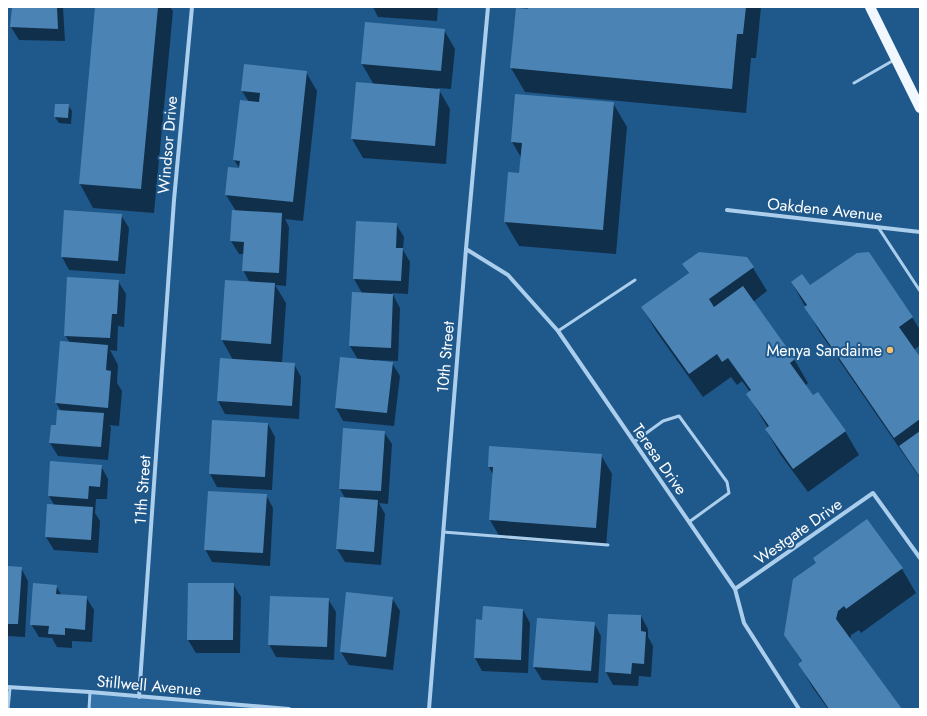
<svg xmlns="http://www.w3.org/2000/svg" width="927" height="716" viewBox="0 0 927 716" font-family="Jost,sans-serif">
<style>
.green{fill:#3272a8}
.shadow{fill:#0007}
.building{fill:#4b84b4}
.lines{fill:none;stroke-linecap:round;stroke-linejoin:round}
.service{stroke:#abceec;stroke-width:3}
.minor{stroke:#abceec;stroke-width:4}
.primary{stroke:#f0f7fe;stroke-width:10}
.poi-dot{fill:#fac36a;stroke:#1f588b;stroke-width:1.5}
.labels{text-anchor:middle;stroke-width:4;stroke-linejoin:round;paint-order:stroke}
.street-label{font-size:16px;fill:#fff;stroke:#1f588b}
.poi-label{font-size:16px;fill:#fff;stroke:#1f588b;text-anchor:end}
</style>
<rect width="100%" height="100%" fill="#1f588b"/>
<path class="green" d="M 90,692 L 289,709 L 90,709 Z"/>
<path class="shadow" d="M 13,7 L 63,7 L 65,41 L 19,40 L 11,27 Z
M 96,7 L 170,7 L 173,11 L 154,213 L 93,208 L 80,184 Z
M 373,7 L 438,7 L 437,21 L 378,17 Z
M 529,7 L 761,7 L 756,58 L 751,58 L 746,113 L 525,92 L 511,68 Z
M 444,30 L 455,49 L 451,89 L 438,88 L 450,109 L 446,164 L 363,158 L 352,139 L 357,83 L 374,85 L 362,64 Z
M 306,72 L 317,91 L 303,221 L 285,219 L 289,227 L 286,286 L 275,285 L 286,303 L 282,363 L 294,364 L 301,377 L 299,419 L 225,414 L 218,401 L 233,360 L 222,340 L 226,281 L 250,283 L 243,270 L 244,254 L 239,254 L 231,241 L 236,211 L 226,195 L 229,168 L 240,169 L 234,160 L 249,102 L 242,91 Z
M 516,95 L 613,103 L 627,127 L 616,254 L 519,246 L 505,222 L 509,173 L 520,174 L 522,159 L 512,142 Z
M 68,105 L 72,111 L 71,124 L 59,123 L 55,117 Z
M 121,215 L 129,228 L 125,274 L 69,270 L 62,257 Z
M 396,224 L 404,237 L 403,250 L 410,262 L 408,294 L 392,293 L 400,308 L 398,361 L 376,360 L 376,362 L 392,363 L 400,376 L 394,426 L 343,421 L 336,408 L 341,358 L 358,360 L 350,346 L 362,293 L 354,279 Z
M 683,264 L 753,268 L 767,291 L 753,302 L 794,359 L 808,383 L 805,386 L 813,397 L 845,431 L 859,455 L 808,492 L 780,454 L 766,430 L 768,428 L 747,394 L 750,392 L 742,381 L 737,385 L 731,377 L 703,397 L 656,331 L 642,307 L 689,274 Z
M 118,281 L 126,294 L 124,327 L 118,326 L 117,351 L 110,350 L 118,365 L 117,383 L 122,391 L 119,426 L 109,425 L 111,427 L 108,460 L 58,456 L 50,443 L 57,426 L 61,411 L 56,403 L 70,343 L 65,335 Z
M 792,283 L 810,287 L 912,317 L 920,330 L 920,345 L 914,350 L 920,359 L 920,478 L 819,331 Z
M 268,424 L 275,437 L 272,490 L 217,487 L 210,474 Z
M 384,432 L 392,444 L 388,504 L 379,503 L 385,514 L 381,565 L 345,562 L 337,549 L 341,498 L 345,498 L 340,489 Z
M 601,455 L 612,474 L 606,546 L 501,539 L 490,520 L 493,475 L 489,467 Z
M 101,466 L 108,479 L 107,499 L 96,499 L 95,513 L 100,521 L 98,553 L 54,550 L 46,537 L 48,505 L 55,506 L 49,496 Z
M 266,495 L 273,508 L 270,566 L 212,562 L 205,549 Z
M 867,520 L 902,569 L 916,593 L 861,633 L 859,630 L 851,635 L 850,640 L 901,709 L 828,709 L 813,688 L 799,664 L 802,662 L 785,635 L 817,563 Z
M 7,567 L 21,568 L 28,581 L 25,637 L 7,636 Z
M 233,584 L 241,597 L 240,653 L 196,653 L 188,640 Z
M 56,586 L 62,596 L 86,597 L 94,610 L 92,642 L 72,641 L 72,648 L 57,647 L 52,638 L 39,637 L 31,624 Z
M 392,598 L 400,611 L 393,670 L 349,665 L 341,652 Z
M 328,599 L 336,612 L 334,660 L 276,657 L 269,644 Z
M 523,610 L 530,623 L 528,673 L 482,671 L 475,658 L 477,620 L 483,621 Z
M 609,615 L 641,616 L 648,629 L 648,637 L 653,646 L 651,677 L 639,676 L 638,686 L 613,685 L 606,672 Z
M 594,623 L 601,636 L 598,683 L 542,680 L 534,667 Z"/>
<path class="building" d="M 12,7 L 57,7 L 58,29 L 10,27 Z
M 95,7 L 158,7 L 141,189 L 79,184 Z
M 528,7 L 746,7 L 743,34 L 737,34 L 732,89 L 510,68 L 516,8 L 528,9 Z
M 365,22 L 445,29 L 441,71 L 361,64 Z
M 244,64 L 307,71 L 293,202 L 225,195 L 228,167 L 239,168 L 240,161 L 233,160 L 240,100 L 259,102 L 260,93 L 241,91 Z
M 356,82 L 440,89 L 435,146 L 351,139 Z
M 515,94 L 614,102 L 603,230 L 504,222 L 508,172 L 519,173 L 522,143 L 511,142 Z
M 55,104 L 69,104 L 68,118 L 54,117 Z
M 64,210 L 122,214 L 118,261 L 61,257 Z
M 232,210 L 282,213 L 279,273 L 242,271 L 244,242 L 230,241 Z
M 356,221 L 397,223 L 396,248 L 403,248 L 401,281 L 353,279 Z
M 699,252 L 747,257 L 754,267 L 709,299 L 714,307 L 743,286 L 795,359 L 790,363 L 813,395 L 818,392 L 846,431 L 793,469 L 765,429 L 769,426 L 746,394 L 751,390 L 728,358 L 722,362 L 717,354 L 689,374 L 641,307 L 689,273 L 682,264 Z
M 869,252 L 913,317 L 899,327 L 920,357 L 920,419 L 894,438 L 804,307 L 807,305 L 791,282 L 802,274 L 810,285 L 857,253 Z
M 67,277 L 119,280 L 117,314 L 112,314 L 110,338 L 64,336 Z
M 225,280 L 275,283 L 271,344 L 221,340 Z
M 352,292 L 393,294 L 391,348 L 349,346 Z
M 60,341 L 108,345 L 106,370 L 111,371 L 108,408 L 55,403 Z
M 340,357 L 393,362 L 387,413 L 335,408 Z
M 220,358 L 295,363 L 292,406 L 217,401 Z
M 57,410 L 104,413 L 101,447 L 49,443 L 51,425 L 56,425 Z
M 212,420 L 268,423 L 265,477 L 209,474 Z
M 343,428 L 385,431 L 381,491 L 339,489 Z
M 920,431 L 920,477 L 899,446 Z
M 489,446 L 602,454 L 596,528 L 489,520 L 493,467 L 488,467 Z
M 50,461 L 102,465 L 100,487 L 89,486 L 88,499 L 48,496 Z
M 208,491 L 267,494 L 263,553 L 204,550 Z
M 340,497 L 378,500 L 374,552 L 336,549 Z
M 47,504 L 93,507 L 91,540 L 45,537 Z
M 867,519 L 903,568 L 846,609 L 844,606 L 838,611 L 836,619 L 902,709 L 829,709 L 798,664 L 802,661 L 784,635 L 793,579 L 816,563 L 813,558 Z
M 7,566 L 22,567 L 18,624 L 7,624 Z
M 33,583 L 57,585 L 56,594 L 87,596 L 85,630 L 65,628 L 65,635 L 48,634 L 49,626 L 30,625 Z
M 188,583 L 234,583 L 233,640 L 187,640 Z
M 346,592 L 393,597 L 386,657 L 340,652 Z
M 270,596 L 329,598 L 327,647 L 268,645 Z
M 483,606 L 523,609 L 521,660 L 474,658 L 476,619 L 482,620 Z
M 608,614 L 641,615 L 641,631 L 646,632 L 644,664 L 632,663 L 631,674 L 605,672 Z
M 537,618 L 595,622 L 591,671 L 533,667 Z"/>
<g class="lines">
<path class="service" d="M 854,83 L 894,60
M 878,227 L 920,291
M 558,331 L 635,280
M 634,442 L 663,421 L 679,416 L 727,482 L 729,493 L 689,522
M 443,532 L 608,545
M 8,709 L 10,688
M 89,709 L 90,692"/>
<path class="minor" d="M 727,210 L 920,232
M 466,249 L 508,275 L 558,331 L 735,589 L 744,623 L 799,709
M 735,589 L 873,493 L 920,558
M 7,687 L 90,692 L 289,709
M 139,697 L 174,200 L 192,7
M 429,709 L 466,249 L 488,7"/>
<path class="primary" d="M 870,7 L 920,108"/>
</g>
<circle class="poi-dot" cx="890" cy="350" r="4"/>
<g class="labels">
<g class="street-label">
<text transform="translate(167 145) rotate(-85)" y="6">Windsor Drive</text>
<text transform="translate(825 209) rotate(6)" y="6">Oakdene Avenue</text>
<text transform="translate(445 357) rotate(-85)" y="6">10th Street</text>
<text transform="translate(660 459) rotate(55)" y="6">Teresa Drive</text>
<text transform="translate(142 490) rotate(-86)" y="6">11th Street</text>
<text transform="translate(798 531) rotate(-35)" y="6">Westgate Drive</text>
<text transform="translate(149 685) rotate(5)" y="6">Stillwell Avenue</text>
</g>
<g class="poi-label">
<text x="882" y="356">Menya Sandaime</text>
</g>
</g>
<rect width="927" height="716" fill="none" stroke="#ffffff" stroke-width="16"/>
</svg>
